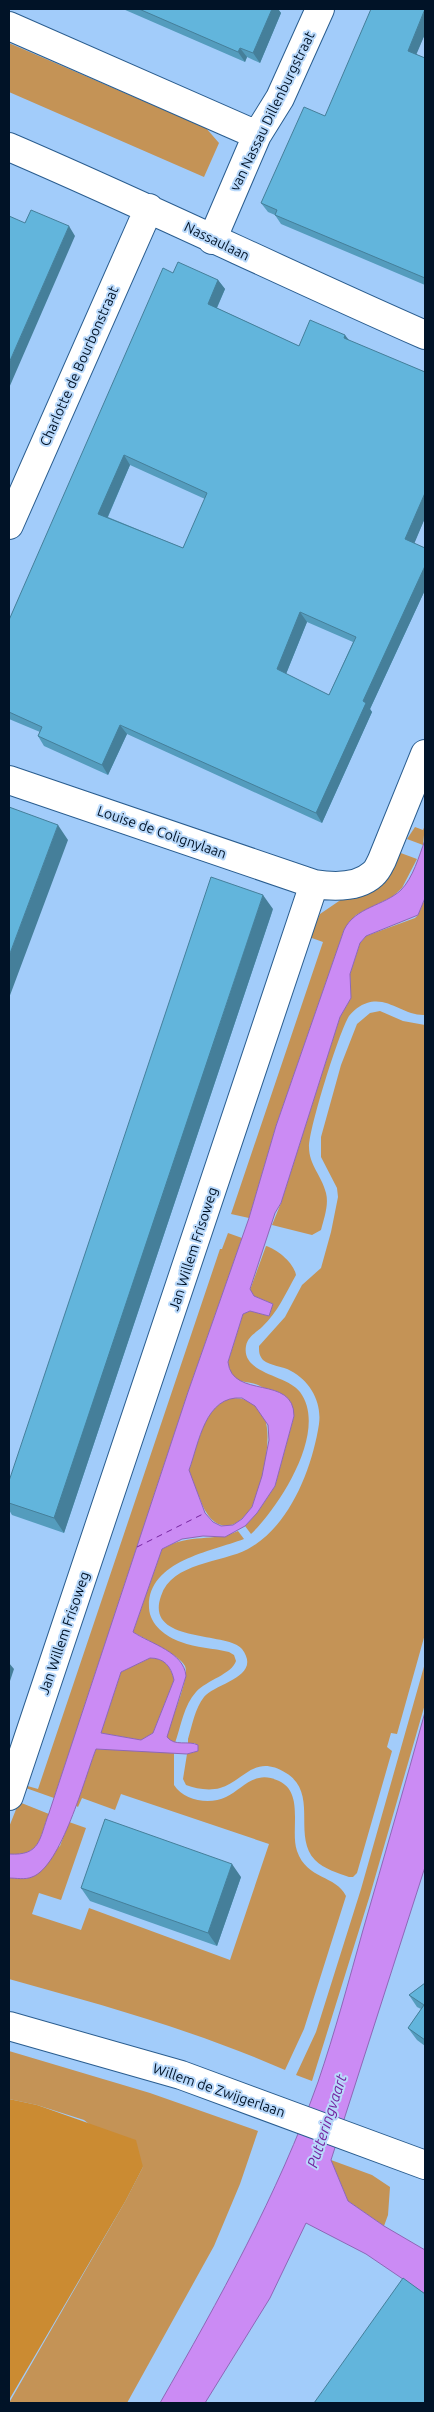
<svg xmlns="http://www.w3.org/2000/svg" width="434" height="2412" viewBox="0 0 434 2412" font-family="Ubuntu,sans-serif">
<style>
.green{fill:#c49356}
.forest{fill:#cb8b32}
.water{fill:#cb8bf4;stroke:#8e67b6;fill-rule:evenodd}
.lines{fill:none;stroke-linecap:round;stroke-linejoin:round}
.ferry{stroke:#75249f;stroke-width:1;stroke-dasharray:6 5;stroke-linecap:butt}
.minor-casing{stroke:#2a5d8f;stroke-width:30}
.tertiary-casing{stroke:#2a5d8f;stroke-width:30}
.minor{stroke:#fff;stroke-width:28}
.tertiary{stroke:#fff;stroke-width:28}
.wall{fill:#549cbd;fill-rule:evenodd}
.shaded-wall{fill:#457f9a}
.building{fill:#62b5dc;stroke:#457f9a;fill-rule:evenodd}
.labels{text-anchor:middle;stroke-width:4;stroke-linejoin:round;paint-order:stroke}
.street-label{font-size:14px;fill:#011327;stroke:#b9d9fb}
.water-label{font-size:15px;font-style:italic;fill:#75249f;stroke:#b9d9fb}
</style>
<rect width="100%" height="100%" fill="#a2ccfa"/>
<path class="green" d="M 9,43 L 206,128 L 219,143 L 204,177 L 9,92 Z
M 425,825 L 423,845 L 407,839 L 415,827 L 423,830 Z
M 398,852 L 417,859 L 402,888 L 392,897 L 356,915 L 344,930 L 276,1126 L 249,1218 L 231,1214 L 323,942 L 309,937 L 320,914 L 342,899 Z
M 425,898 L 425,1015 C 404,1016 388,996 367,1003 C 360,1005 354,1010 349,1016 C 339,1032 309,1128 309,1147 C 309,1165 322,1176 326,1193 C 329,1205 324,1218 321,1230 L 312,1235 L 272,1225 L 281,1203 L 340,1017 L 351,998 L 350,974 L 360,943 L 366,936 L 415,918 L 418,915 Z
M 380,1011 L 403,1021 L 425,1025 L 425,1634 L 397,1734 L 391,1733 L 387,1747 L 392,1751 L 357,1873 L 353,1877 L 349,1877 C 338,1873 324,1869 315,1860 C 292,1836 319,1793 286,1773 C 254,1753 243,1782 220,1788 C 210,1791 196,1789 186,1785 L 183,1779 L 187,1754 L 198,1751 L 195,1743 L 188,1743 L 188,1739 C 192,1726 195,1708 204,1697 C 215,1683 263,1677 242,1649 C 228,1631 144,1644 161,1596 C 172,1562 222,1563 248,1549 C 290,1526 312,1469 319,1424 C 322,1402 310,1381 291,1371 C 283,1366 270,1366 263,1360 C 259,1355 259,1352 259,1346 L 285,1317 L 302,1285 L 321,1268 L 331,1232 L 338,1197 L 337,1188 L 321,1157 L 321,1137 L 341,1065 L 357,1024 L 370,1013 Z
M 228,1233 L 242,1238 L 188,1392 L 54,1798 L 23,1787 L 24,1785 L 38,1789 L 220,1249 L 222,1249 Z
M 266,1246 C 277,1249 294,1263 296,1275 C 286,1293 277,1313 263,1326 C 256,1333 248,1336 246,1346 C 241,1374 288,1375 300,1392 C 329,1431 279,1507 251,1534 L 245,1526 L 257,1513 L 275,1486 L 294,1416 C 284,1407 273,1394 262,1387 C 247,1378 231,1388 228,1362 L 243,1314 L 250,1311 L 269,1316 L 273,1304 L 254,1296 L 250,1290 Z
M 233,1398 C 275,1399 269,1440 264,1469 C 261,1482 258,1497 251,1508 C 231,1537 210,1528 200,1499 C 196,1489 191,1480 189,1470 C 198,1446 203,1404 233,1398 Z
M 238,1531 L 244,1539 C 210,1552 147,1561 149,1608 C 150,1625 166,1637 181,1642 C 196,1648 213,1648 229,1652 L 234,1655 L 236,1661 C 232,1674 207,1680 196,1692 C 184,1705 181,1726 175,1743 L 167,1738 L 167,1733 C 171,1720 190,1678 185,1666 C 180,1655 145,1639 133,1632 L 162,1549 C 192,1532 212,1543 238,1531 Z
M 150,1658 C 164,1658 171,1666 174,1680 L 153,1733 L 141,1740 L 101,1733 L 121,1672 Z
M 425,1663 L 425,1704 L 370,1895 L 312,2081 L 296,2075 L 316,2032 L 361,1889 Z
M 96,1749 L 174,1752 L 174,1785 C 184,1801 210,1805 226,1797 C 237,1792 247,1780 259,1778 C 267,1776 275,1779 281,1782 C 304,1795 290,1831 297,1851 C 307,1880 336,1875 346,1896 L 304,2029 L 285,2070 C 196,2031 103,2005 9,1979 L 9,1878 L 19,1878 L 60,1846 L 69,1822 L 86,1828 L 61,1900 L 39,1893 L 32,1914 L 81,1930 L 89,1908 L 230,1960 L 269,1844 L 121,1794 L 115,1810 L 82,1798 L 78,1807 L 75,1805 Z
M 19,1802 L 49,1814 C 39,1839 41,1856 9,1854 L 9,1827 Z
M 9,2051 L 150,2093 L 258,2131 L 240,2184 L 214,2246 L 127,2403 L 9,2403 L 126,2200 L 143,2167 L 84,2120 L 37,2105 L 9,2099 Z
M 331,2160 L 372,2175 L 390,2187 L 388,2215 L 384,2226 L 348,2201 Z"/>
<path class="forest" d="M 9,2099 L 37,2105 L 136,2140 L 143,2167 L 126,2200 L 9,2400 Z"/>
<path class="water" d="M 425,840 L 425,898 L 418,915 L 366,936 L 360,943 L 350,974 L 351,998 L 340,1017 L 281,1203 L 275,1213 L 250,1289 L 254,1296 L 273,1304 L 269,1316 L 250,1311 L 243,1314 L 228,1362 C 232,1400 294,1374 294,1416 L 275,1486 L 257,1513 L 245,1526 L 225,1537 L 203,1536 L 182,1539 L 162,1549 L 133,1632 C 151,1644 184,1652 186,1676 L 167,1737 C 175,1747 188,1740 198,1745 L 198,1751 L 187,1754 L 96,1749 C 85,1777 61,1867 32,1877 C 25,1880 16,1878 9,1878 L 9,1854 C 41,1856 39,1839 49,1813 L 188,1392 L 249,1218 L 276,1126 L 344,930 C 355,907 384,906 401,890 C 413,878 419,856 425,840 ZM 242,1398 L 255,1406 L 268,1425 L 269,1440 L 262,1476 L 252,1507 L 242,1519 L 233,1525 L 221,1526 L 213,1522 L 205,1513 L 189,1470 C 199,1443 205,1395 242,1398 ZM 150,1658 C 164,1658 171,1666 174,1680 L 153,1733 L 141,1740 L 101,1733 L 121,1672 Z
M 425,1712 L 425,1867 L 331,2160 L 348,2201 L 384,2226 L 425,2250 L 425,2294 L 366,2254 L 306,2223 L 270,2298 L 205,2403 L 160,2403 C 219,2300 278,2194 318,2082 C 335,2032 349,1980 363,1930 C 384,1857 405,1785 425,1712 Z"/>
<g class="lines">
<path class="ferry" d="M 137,1547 L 205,1513"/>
<g class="minor-casing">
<path id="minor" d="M 9,26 L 257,135
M 9,147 C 149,207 286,274 425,335
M 212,240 L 257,135 L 280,98 L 320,9
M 9,525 L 149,208
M 9,780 L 314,884
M 9,1796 L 314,884 C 333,887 358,888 373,874 C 377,871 380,864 382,860 L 425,754"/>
</g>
<g class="tertiary-casing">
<path id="tertiary" d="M 9,2026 L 181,2075 L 425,2165"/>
</g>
<use href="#minor" class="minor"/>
<use href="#tertiary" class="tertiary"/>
</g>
<path class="wall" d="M 123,9 L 278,9 L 281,13 L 260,63 L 247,57 L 245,62 Z
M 425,9 L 425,34 L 416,54 L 425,58 L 425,285 L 281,224 L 275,215 L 268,212 L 261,203 L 325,116 Z
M 173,273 L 218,280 L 225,289 L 217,308 L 299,346 L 349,341 L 425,372 L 425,518 L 414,543 L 425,548 L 425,590 L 370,709 L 372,712 L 322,823 L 127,734 L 108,775 L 44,746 L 38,736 L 40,732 L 9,719 L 9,620 ZM 130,465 L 205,499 L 183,548 L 108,517 ZM 307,622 L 353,642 L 329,695 L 286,674 Z
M 273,909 L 64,1533 L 12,1515 L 9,1510 L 9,1481 Z
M 241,1877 L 217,1946 L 90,1901 L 81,1888 Z
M 425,1983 L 425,2046 L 417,2040 L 408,2028 L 421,2009 L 417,2007 L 409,1995 Z"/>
<path class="shaded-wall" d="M 272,9 L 278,9 L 281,13 L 260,63 L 253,53 Z
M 425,10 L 425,34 L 414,60 L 408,51 Z
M 240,48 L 247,57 L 245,62 L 238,52 Z
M 69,226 L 75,236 L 9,388 L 9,363 Z
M 218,280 L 225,289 L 214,314 L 208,304 Z
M 345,335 L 352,344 L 344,338 Z
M 124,455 L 130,465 L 105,523 L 98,514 Z
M 425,493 L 425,518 L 412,549 L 405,539 Z
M 425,566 L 425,590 L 370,709 L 372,712 L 322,823 L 316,813 L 363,701 Z
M 300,612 L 307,622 L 284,679 L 277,669 Z
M 120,725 L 127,734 L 108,775 L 102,765 Z
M 58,825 L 68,840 L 9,998 L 9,956 Z
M 263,895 L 273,909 L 64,1533 L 54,1518 Z
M 9,1663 L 14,1669 L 9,1684 Z
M 232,1864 L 241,1877 L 217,1946 L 208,1933 Z"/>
<path class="building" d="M 139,9 L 272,9 L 253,53 L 240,48 L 238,52 Z
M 371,9 L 425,9 L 408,51 L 425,58 L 425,278 L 275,215 L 277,210 L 261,203 L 304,107 L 325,116 Z
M 31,210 L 69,226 L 9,363 L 9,216 L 25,223 Z
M 178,262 L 218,280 L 208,304 L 299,346 L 310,320 L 345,335 L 344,338 L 425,372 L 425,493 L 405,539 L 425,548 L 425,566 L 363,701 L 366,703 L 316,813 L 120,725 L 102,765 L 38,736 L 42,727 L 9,712 L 9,620 L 163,268 L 173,273 ZM 124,455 L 207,493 L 183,548 L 98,514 ZM 300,612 L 356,637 L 329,695 L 277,669 Z
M 9,807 L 58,825 L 9,956 Z
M 211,877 L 263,895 L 54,1518 L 9,1503 L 9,1481 Z
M 105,1819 L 232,1864 L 208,1933 L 81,1888 Z
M 425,1983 L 425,2040 L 408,2028 L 424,2005 L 409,1995 Z
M 403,2278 L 425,2294 L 425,2403 L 314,2403 Z"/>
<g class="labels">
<g class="street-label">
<text transform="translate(272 111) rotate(-64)" y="5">van Nassau Dillenburgstraat</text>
<text transform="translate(217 241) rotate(26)" y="5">Nassaulaan</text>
<text transform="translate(79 366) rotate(-66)" y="5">Charlotte de Bourbonstraat</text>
<text transform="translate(162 832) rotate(19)" y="5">Louise de Colignylaan</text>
<text transform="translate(193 1249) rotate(-72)" y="5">Jan Willem Frisoweg</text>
<text transform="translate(64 1633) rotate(-71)" y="5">Jan Willem Frisoweg</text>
<text transform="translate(219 2090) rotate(19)" y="5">Willem de Zwijgerlaan</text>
</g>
<g class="water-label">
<text transform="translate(327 2121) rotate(-72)" y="5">Putteringvaart</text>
</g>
</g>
<rect width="434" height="2412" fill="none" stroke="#011327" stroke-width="20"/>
</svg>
